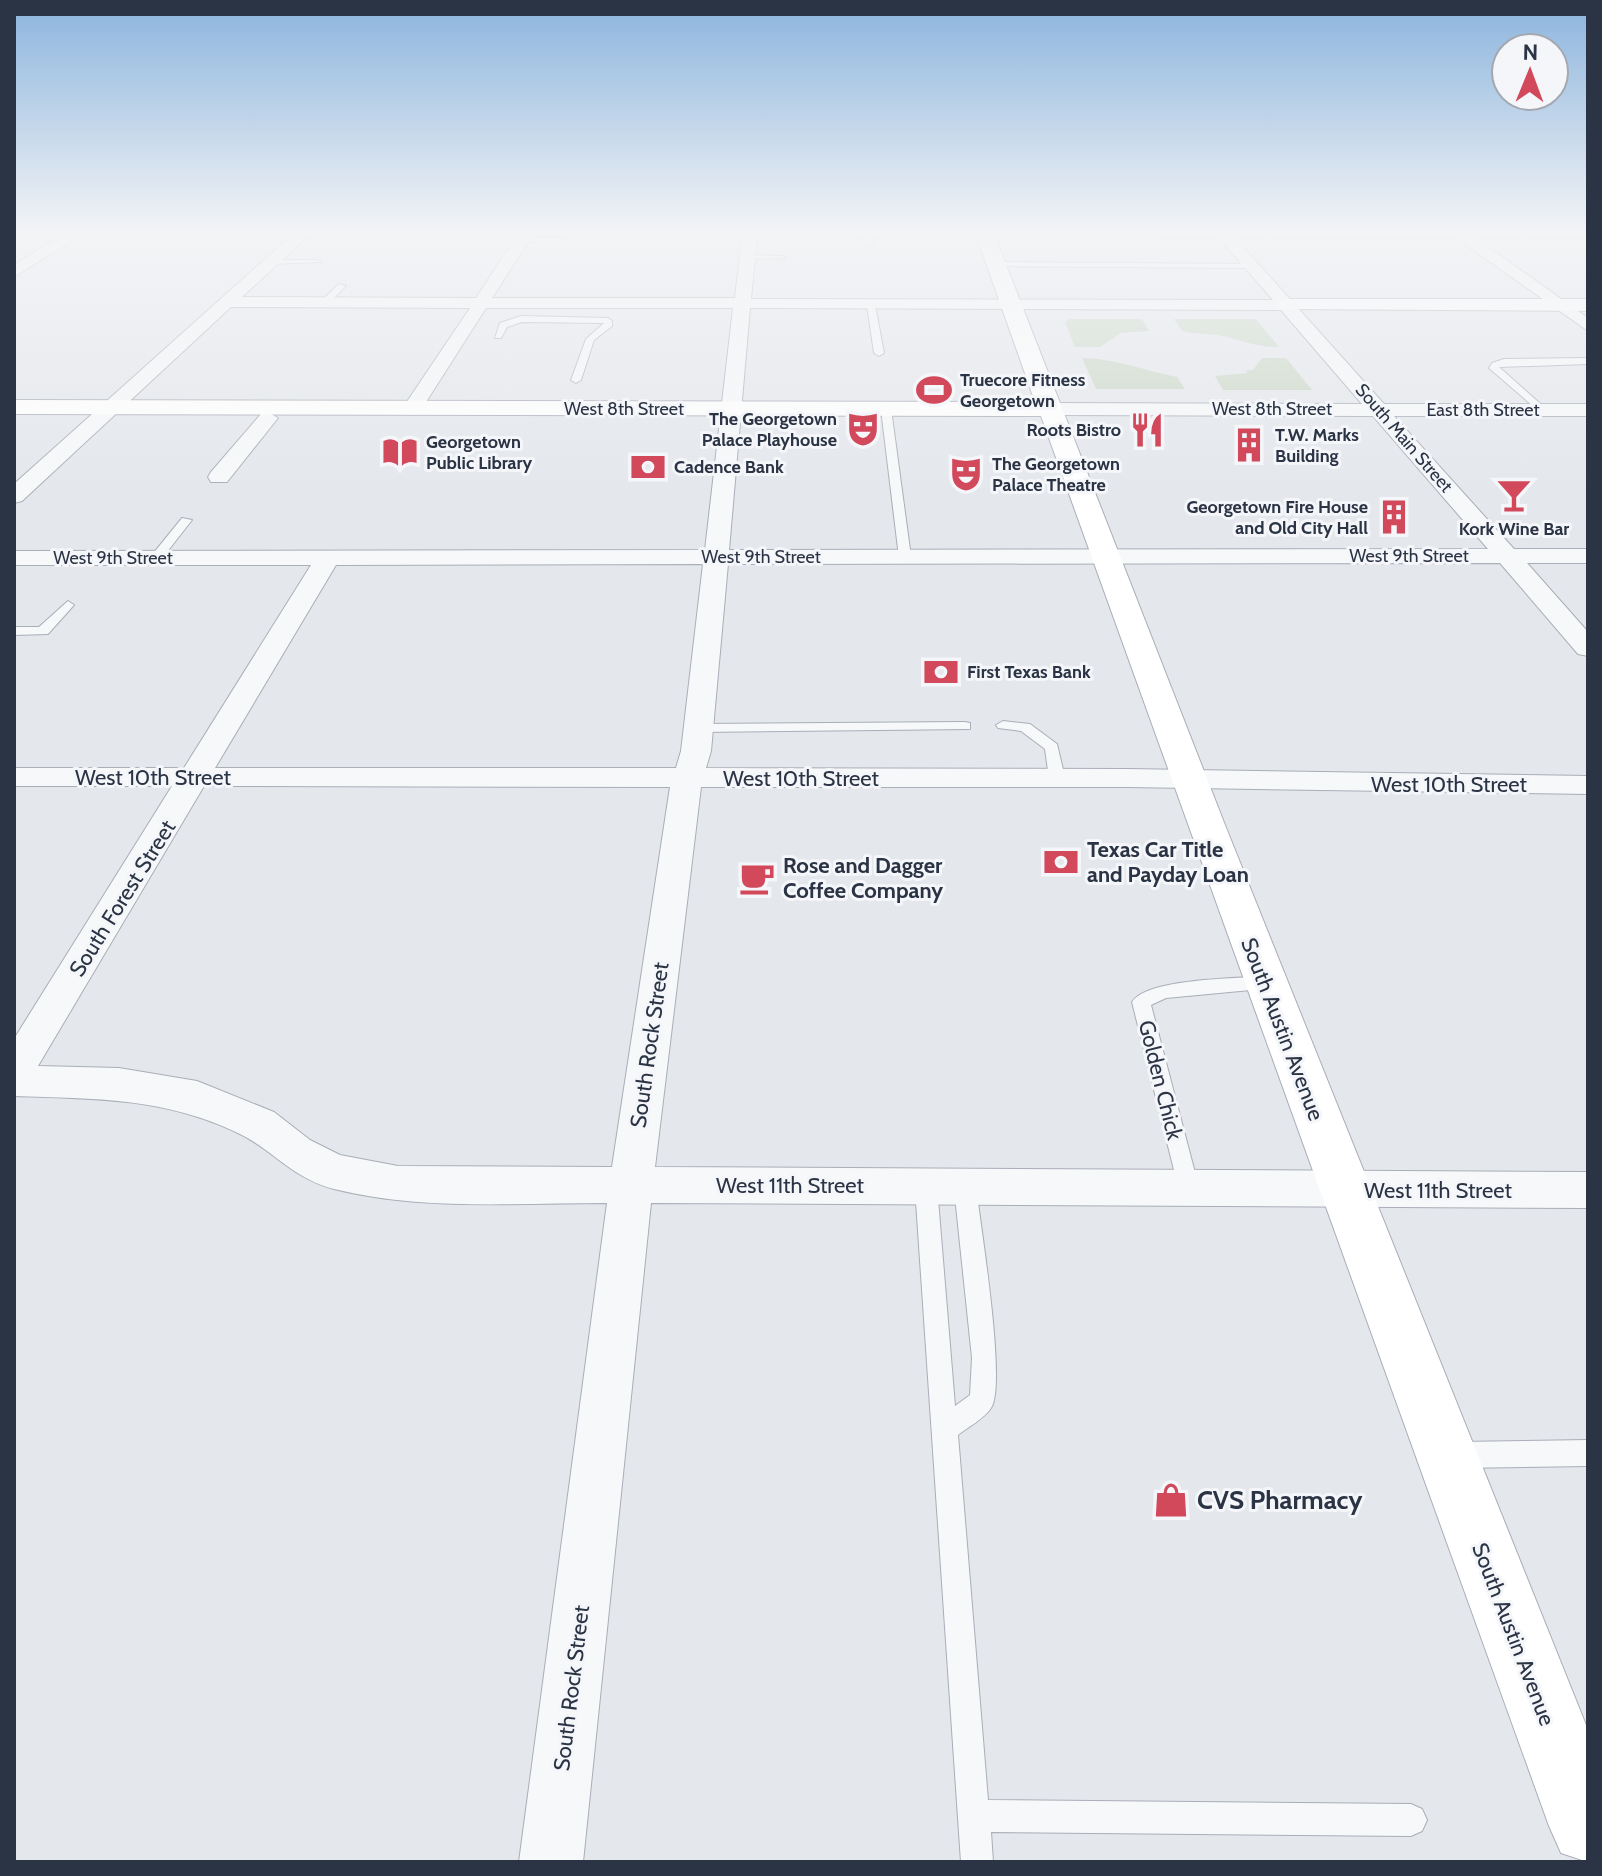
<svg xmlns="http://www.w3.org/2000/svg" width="1602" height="1876" viewBox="0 0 1602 1876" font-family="Cabin,sans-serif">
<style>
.green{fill:#c9d6c5}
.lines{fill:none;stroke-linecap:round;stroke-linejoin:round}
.lane-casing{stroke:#a9aeb7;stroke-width:2}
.street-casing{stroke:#a9aeb7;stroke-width:2}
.secondary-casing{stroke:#a9aeb7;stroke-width:2}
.lane{fill:#f7f8fa;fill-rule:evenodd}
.street{fill:#f7f8fa;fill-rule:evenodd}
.secondary{fill:#fff;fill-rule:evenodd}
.labels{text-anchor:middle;stroke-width:6;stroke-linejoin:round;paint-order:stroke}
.far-poi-label{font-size:18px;font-weight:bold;fill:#2b3445;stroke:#f4f6f9;text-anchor:start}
.far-street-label{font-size:18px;fill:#2b3445;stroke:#f4f6f9}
.street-label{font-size:22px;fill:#2b3445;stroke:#f4f6f9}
.poi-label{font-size:22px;font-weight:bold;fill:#2b3445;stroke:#f4f6f9;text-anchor:start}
.near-poi-label{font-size:26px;font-weight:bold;fill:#2b3445;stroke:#f4f6f9;text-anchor:start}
</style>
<rect width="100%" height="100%" fill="#e4e7ec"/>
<path class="green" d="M 1069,319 L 1142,319 L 1149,331 L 1121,333 L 1100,347 L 1075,347 L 1065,322 Z
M 1174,319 L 1256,319 L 1279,347 C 1259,347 1246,342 1227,337 C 1213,333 1197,335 1182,331 Z
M 1082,358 C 1114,358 1145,371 1177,377 L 1185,389 L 1096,389 Z
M 1262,358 L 1286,358 L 1312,390 L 1223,390 L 1215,376 L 1248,373 L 1246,370 L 1253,370 Z"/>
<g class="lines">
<g class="lane-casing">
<path id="lane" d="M 867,230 L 871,232 L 873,245 L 869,247 L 865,245 L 863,232 Z
M 521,238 L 563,238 L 567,240 L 518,242 Z
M 748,255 L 782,256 L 786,258 L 745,259 Z
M 270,260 L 317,260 L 321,262 L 267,264 Z
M 996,262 L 1252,264 L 1256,266 L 1252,268 L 993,266 Z
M 339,284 L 346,286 L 327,305 L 321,305 L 321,301 Z
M 871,303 L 875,305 L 884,353 L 879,356 L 874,353 L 867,305 Z
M 521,316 L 608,318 L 612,321 L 612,326 L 594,340 L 581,380 L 576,383 L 571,380 L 586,339 L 604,323 L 522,322 L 507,327 L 501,338 L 495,338 L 500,323 Z
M 1588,358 L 1588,364 L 1499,367 L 1545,408 L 1546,410 L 1541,413 L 1489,368 L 1492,363 L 1504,359 Z
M 886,406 L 891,409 L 911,557 L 905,561 L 899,557 L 881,409 Z
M 182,518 L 192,520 L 160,561 L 152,561 L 152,555 Z
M 68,601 L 74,605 L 48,634 L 14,635 L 14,627 L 39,627 Z
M 1003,721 L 1030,724 L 1057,744 L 1065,778 L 1062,781 L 1057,783 L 1049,778 L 1045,749 L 1021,731 L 998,728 L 996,725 Z
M 965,722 L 970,723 L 970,729 L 698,732 L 691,728 L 698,724 Z
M 1265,976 L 1274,983 L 1272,988 L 1166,998 L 1151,1005 L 1199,1188 L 1196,1194 L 1188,1197 L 1180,1194 L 1132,1002 C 1148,978 1236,979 1265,976 Z
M 926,1178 L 934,1181 L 937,1187 L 955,1406 L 970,1395 L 972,1358 L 954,1187 L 957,1181 L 965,1178 L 973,1181 L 976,1187 C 980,1223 1007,1385 991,1408 C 984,1419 968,1427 958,1435 L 988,1800 L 1411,1804 L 1422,1809 L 1427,1820 L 1422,1831 L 1411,1836 L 991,1832 L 993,1862 L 961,1862 L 915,1187 L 918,1181 Z
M 1588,1440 L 1588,1466 L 1456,1468 L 1447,1464 L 1443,1455 L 1447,1446 L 1456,1442 Z"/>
</g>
<g class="street-casing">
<path id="street" d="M 14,229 L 1588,229 L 1588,237 L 1474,237 L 1588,318 L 1588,331 L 1455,237 L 1234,237 L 1384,404 L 1588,404 L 1588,416 L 1394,416 L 1514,549 L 1588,549 L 1588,563 L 1527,563 L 1588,632 L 1588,656 L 1578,654 L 1500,563 L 728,564 L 711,751 L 706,768 L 1127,769 L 1588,776 L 1588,794 L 1127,787 L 701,787 L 655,1167 L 1588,1172 L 1588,1208 L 651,1203 L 583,1862 L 519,1862 L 607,1203 C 516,1203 422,1211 334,1189 C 292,1178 273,1150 240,1134 C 164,1097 96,1099 14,1096 L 14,1039 L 172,786 L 14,786 L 14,768 L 184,768 L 311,565 L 14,565 L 14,551 L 705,550 L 733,308 L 486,308 L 419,413 L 412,415 L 402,409 L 470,308 L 231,307 L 22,501 L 14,503 L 14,484 L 291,236 L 81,235 L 14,277 L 14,265 L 62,235 L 14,235 ZM 308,236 L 517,236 L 476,298 L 242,297 ZM 532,236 L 742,236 L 735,298 L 492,298 ZM 757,236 L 1218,237 L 1273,300 L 751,299 ZM 750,308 L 1281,310 L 1362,404 L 1051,403 L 1041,409 L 1051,415 L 1373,416 L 1488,549 L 729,550 ZM 703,564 L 681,751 L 676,768 L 215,768 L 336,565 ZM 204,786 L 670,787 L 612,1167 L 398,1166 L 340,1155 L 310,1140 L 274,1112 L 197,1081 L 119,1068 L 38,1066 Z
M 268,412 L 278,418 L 227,482 L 211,482 L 208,477 L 211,472 L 261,414 Z"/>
</g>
<g class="secondary-casing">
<path id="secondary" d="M 974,229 L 992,229 L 1225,825 L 1588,1730 L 1588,1862 L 1561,1853 L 1549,1826 L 1041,416 L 14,414 L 14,400 L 1035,402 Z
M 1287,299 L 1588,299 L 1588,311 L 1280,309 L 1277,305 L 1280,301 Z"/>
</g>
<use href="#lane" class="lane"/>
<use href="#street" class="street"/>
<use href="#secondary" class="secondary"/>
</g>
<linearGradient id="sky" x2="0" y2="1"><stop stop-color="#8bb4dd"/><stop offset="0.47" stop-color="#f3f4f6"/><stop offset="1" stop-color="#f3f4f6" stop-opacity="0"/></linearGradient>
<rect width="1602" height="492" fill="url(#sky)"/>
<defs>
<g id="stadium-bare" transform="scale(2.76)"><path d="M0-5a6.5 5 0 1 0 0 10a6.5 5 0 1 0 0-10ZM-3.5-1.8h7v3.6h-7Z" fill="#d1495b" stroke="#f4f6f9" stroke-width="2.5" paint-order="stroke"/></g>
<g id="theatre-bare" transform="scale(2.76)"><path d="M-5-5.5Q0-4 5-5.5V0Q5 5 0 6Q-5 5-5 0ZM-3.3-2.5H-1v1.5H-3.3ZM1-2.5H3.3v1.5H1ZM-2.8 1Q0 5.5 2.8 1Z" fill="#d1495b" stroke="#f4f6f9" stroke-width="2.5" paint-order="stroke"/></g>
<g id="restaurant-bare" transform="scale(2.76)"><path d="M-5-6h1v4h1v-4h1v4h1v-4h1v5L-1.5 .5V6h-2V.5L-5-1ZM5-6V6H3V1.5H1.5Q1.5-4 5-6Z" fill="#d1495b" stroke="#f4f6f9" stroke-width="2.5" paint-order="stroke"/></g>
<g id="building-bare" transform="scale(2.76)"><path d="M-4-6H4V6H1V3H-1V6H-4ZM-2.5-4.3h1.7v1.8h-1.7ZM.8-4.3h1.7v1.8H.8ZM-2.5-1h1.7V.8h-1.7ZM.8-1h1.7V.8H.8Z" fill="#d1495b" stroke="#f4f6f9" stroke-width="2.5" paint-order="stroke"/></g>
<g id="library-bare" transform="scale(2.76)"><path d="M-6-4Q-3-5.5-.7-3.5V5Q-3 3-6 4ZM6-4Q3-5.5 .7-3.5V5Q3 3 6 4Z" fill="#d1495b" stroke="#f4f6f9" stroke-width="2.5" paint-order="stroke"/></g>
<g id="bank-bare" transform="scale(2.76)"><path d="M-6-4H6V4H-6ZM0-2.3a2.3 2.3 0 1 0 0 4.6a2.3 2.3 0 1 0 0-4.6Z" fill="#d1495b" stroke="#f4f6f9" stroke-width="2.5" paint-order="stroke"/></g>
<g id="bar-bare" transform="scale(2.76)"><path d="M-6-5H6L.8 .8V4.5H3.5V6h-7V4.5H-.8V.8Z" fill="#d1495b" stroke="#f4f6f9" stroke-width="2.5" paint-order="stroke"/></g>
<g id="cafe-bare" transform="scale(2.76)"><path d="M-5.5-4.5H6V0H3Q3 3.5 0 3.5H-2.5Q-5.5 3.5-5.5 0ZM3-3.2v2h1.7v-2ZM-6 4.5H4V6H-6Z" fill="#d1495b" stroke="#f4f6f9" stroke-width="2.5" paint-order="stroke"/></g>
<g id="shop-bare" transform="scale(2.76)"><path d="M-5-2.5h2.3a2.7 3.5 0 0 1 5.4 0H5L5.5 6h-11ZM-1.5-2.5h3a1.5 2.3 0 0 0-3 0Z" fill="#d1495b" stroke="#f4f6f9" stroke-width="2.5" paint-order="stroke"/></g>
</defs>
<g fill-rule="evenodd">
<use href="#stadium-bare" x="934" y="390"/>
<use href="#theatre-bare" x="863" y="429"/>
<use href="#restaurant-bare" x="1147" y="430"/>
<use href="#building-bare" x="1249" y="445"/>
<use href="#library-bare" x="400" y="452"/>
<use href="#bank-bare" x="648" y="467"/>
<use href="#theatre-bare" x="966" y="474"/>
<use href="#bar-bare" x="1514" y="495"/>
<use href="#building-bare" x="1394" y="517"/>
<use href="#bank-bare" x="941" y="672"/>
<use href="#bank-bare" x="1061" y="862"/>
<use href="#cafe-bare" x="757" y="878"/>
<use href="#shop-bare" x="1171" y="1500"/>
</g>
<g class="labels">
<g class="far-poi-label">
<text x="960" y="386">Truecore Fitness<tspan x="960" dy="21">Georgetown</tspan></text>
<text x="837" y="425" text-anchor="end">The Georgetown<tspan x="837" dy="21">Palace Playhouse</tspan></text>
<text x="1121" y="436" text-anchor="end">Roots Bistro</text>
<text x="1275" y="441">T.W. Marks<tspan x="1275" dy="21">Building</tspan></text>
<text x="426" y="448">Georgetown<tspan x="426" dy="21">Public Library</tspan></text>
<text x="992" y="470">The Georgetown<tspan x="992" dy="21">Palace Theatre</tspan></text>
<text x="674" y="473">Cadence Bank</text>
<text x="1368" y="513" text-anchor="end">Georgetown Fire House<tspan x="1368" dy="21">and Old City Hall</tspan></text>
<text x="1514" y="535" text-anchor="middle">Kork Wine Bar</text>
<text x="967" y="678">First Texas Bank</text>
</g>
<g class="far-street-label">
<text x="624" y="415">West 8th Street</text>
<text x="1272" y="415">West 8th Street</text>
<text x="1483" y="416">East 8th Street</text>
<text transform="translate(1404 438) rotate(49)" y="6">South Main Street</text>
<text x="1409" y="562">West 9th Street</text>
<text x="761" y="563">West 9th Street</text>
<text x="113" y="564">West 9th Street</text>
</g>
<g class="street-label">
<text x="153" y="785">West 10th Street</text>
<text x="801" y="786">West 10th Street</text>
<text x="1449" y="792">West 10th Street</text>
<text transform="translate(122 898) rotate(-58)" y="8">South Forest Street</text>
<text transform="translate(1283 1029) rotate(69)" y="8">South Austin Avenue</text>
<text transform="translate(649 1045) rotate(-82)" y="8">South Rock Street</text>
<text transform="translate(1161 1080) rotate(76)" y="8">Golden Chick</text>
<text x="790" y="1193">West 11th Street</text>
<text x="1438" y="1198">West 11th Street</text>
<text transform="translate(1514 1634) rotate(69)" y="8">South Austin Avenue</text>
<text transform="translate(571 1688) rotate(-83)" y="8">South Rock Street</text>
</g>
<g class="poi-label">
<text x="1087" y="857">Texas Car Title<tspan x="1087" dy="25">and Payday Loan</tspan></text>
<text x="783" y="873">Rose and Dagger<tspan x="783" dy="25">Coffee Company</tspan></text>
</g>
<g class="near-poi-label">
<text x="1197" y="1509">CVS Pharmacy</text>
</g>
</g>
<rect width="1602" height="1876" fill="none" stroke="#2b3445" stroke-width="32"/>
<g transform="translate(1530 72) rotate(1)"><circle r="38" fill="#f4f6f9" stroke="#a4a8b1" stroke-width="2"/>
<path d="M0-6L14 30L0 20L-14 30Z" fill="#d1495b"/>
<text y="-12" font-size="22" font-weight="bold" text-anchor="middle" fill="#2b3445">N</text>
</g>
</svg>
